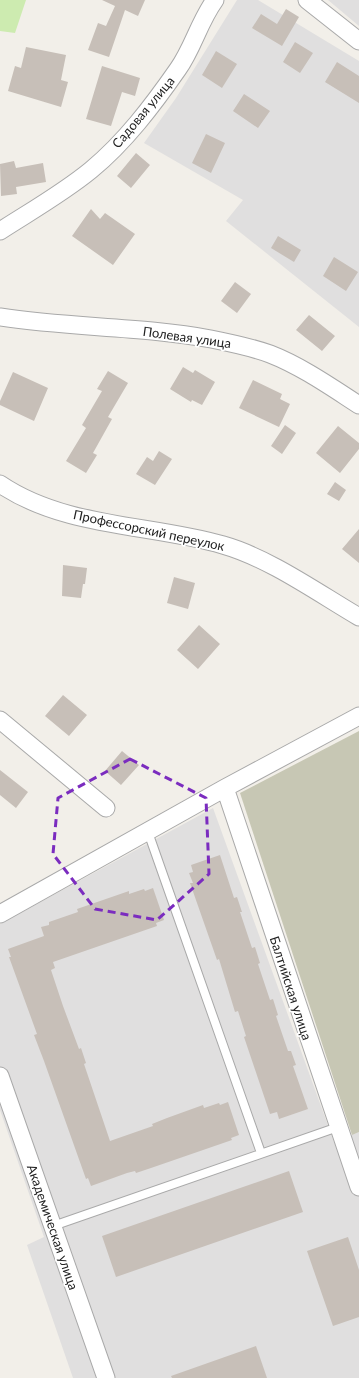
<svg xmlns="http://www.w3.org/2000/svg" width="359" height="1378" viewBox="0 0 359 1378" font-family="Lato,sans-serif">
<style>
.residential{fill:#e0dfdf}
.construction{fill:#c7c7b4}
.grass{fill:#cdebb0}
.building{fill:#c7bfb8}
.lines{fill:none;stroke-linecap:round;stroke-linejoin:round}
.lane-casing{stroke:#a9a9a9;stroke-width:10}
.street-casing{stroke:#a9a9a9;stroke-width:19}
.lane{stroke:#fff;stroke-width:8}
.street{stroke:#fff;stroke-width:17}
.marked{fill:none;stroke:#7b2cbf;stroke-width:3;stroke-dasharray:8 5;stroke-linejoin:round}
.labels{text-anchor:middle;stroke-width:3.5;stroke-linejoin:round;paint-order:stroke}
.street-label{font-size:13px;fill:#222;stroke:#fff}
</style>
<rect width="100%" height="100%" fill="#f2efe9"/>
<path class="residential" d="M 237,0 L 258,0 L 359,61 L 359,327 L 226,221 L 243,200 L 144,143 L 176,98 Z
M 328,0 L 359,0 L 359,26 Z
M 213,808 L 334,1142 L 359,1132 L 359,1378 L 73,1378 L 27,1245 L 44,1237 L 0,1110 L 0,924 Z"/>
<path class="construction" d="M 359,731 L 359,1132 L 352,1135 L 240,793 Z"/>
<path class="grass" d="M 0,0 L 26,0 L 15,33 L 0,31 Z"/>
<path class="building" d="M 102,0 L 145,0 L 138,16 L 125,10 L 109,57 L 88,50 L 98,23 L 106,26 L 115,6 Z
M 286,9 L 299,17 L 282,46 L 252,28 L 261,14 L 277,24 Z
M 295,42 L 313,53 L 300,73 L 283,62 Z
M 26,47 L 66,55 L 61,80 L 68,82 L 61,107 L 8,91 L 15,66 L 21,68 Z
M 216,51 L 237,64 L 222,88 L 202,75 Z
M 337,62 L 359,76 L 359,103 L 325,82 Z
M 102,66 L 140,78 L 135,96 L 122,92 L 111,126 L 86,119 Z
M 244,94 L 270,111 L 258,128 L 233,111 Z
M 206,134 L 225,143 L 211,173 L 192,163 Z
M 136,153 L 150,165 L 131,188 L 117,176 Z
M 14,161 L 16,168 L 43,163 L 46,182 L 16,187 L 17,194 L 1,196 L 0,164 Z
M 91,209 L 100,219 L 105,213 L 135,234 L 113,265 L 72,236 Z
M 278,236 L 301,250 L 294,262 L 271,248 Z
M 334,257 L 358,272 L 346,291 L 323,276 Z
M 235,282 L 251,294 L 237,313 L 221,301 Z
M 309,315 L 335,336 L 322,351 L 296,330 Z
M 183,367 L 193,373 L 195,370 L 215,382 L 202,405 L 192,400 L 191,402 L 170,389 Z
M 108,371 L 128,383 L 108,417 L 112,419 L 93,453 L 97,455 L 86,473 L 66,461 L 86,428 L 82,425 L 102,391 L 97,389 Z
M 13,372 L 48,388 L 34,421 L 0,405 L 0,401 Z
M 253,380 L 282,394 L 280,399 L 290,404 L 279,427 L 239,408 Z
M 285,425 L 296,433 L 282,454 L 271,446 Z
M 338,426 L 359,443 L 359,449 L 340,473 L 316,453 Z
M 159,451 L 172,459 L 155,485 L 136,474 L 147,457 L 153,461 Z
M 335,482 L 346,490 L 339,501 L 327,494 Z
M 359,529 L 359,563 L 342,549 Z
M 63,565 L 87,568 L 85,584 L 83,584 L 81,598 L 62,596 Z
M 174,577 L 195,583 L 188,609 L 167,603 Z
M 199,625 L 220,644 L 198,669 L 177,650 Z
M 63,695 L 87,715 L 69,736 L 45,716 Z
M 122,751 L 139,765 L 121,785 L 105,771 Z
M 0,770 L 28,792 L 16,808 L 0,795 Z
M 220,855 L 234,898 L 237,897 L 242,912 L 240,912 L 252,948 L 255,947 L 260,963 L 258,964 L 270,1000 L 273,999 L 278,1015 L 276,1016 L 288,1051 L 291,1051 L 296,1065 L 293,1066 L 308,1109 L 279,1119 L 277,1112 L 270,1114 L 244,1037 L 246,1036 L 238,1011 L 235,1012 L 219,959 L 217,960 L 190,883 L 193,883 L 189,873 L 193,872 L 191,865 Z
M 153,888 L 164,920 L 156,923 L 157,926 L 53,962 L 55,968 L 51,970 L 63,1006 L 79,1049 L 81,1048 L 86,1063 L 84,1064 L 110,1141 L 153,1126 L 152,1124 L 167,1118 L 203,1105 L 204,1108 L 219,1103 L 220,1105 L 228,1102 L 239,1135 L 231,1138 L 232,1140 L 151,1168 L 136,1173 L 135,1171 L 127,1173 L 91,1186 L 88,1178 L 86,1179 L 44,1061 L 34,1035 L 37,1034 L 9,957 L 11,957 L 8,949 L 44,936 L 41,927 L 49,925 L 49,922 L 78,912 L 77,909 L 129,891 L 129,894 L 144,889 L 145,891 Z
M 289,1171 L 303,1212 L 116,1277 L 102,1236 Z
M 348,1237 L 359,1270 L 359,1317 L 333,1326 L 307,1251 Z
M 256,1346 L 267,1378 L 172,1378 L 171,1376 Z"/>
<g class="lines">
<g class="lane-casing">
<path id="lane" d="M 148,832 L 261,1153
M 53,1226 L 338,1127"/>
</g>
<g class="street-casing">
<path id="street" d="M 307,0 L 359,41
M 0,231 C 31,211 63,193 91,170 C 125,142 153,105 178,69 C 193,48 199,22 215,0
M 0,317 C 70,328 141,326 211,339 C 231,343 251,347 270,354 C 301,366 331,387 359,405
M 0,484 C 65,528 150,524 223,545 C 269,558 318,593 359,617
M 0,720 L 106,808
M 225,788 L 359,1187
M 0,914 L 225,788 L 359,716
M 0,1076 L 106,1378"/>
</g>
<use href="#lane" class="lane"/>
<use href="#street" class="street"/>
</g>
<path class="marked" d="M 130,759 L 206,798 L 209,874 L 157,920 L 95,909 L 53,854 L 58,798 Z"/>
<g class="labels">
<g class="street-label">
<text transform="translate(143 112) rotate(-50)" y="5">Садовая улица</text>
<text transform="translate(187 337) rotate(8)" y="5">Полевая улица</text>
<text transform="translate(149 530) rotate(12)" y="5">Профессорский переулок</text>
<text transform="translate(291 988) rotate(72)" y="5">Балтийская улица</text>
<text transform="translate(53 1227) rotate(71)" y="5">Академическая улица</text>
</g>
</g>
</svg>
